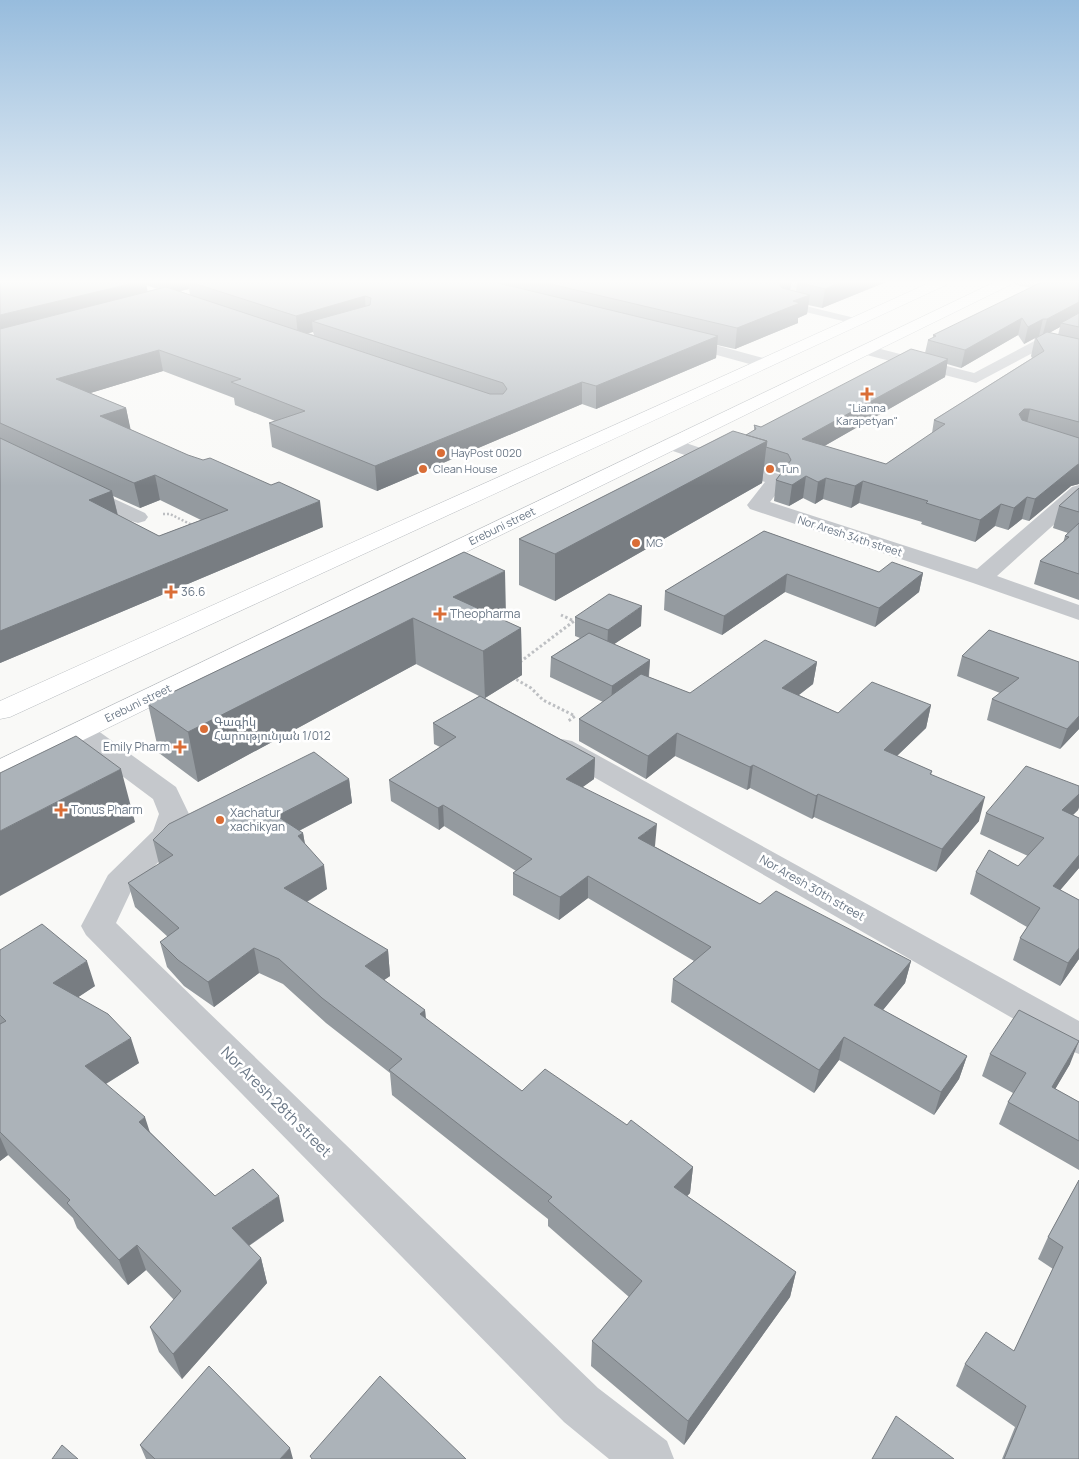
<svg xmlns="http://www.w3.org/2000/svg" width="1079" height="1459" viewBox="0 0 1079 1459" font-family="Manrope,'Noto Sans Armenian',sans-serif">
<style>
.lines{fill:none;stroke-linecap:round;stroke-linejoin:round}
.primary-casing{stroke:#b8bcc0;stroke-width:1}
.path-far1{stroke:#bdbfc2;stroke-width:2.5;stroke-dasharray:2 2;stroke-linecap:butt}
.path{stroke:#bdbfc2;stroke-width:3;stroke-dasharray:2.5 2.5;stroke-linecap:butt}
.lane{fill:#c5c8cc;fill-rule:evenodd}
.street{fill:#c5c8cc;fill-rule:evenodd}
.primary{fill:#fff;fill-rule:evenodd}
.wall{fill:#949a9f;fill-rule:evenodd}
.shaded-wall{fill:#787d82}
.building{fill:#acb3b9;stroke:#787d82}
.poi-dot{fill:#da6d36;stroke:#fff;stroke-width:2}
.labels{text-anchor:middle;stroke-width:5;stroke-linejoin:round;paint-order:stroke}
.far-poi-label{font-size:11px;fill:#6a7786;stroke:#fff;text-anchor:start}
.far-street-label{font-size:11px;fill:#6a7786;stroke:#fff}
.poi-label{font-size:12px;fill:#6a7786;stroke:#fff;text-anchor:start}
.street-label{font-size:12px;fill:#6a7786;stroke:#fff}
.near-street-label{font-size:15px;fill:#6a7786;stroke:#fff}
</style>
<rect width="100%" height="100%" fill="#f9f9f7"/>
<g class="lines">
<g class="primary-casing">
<path id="primary" d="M 931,282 L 948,282 L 946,285 C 634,430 322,573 10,717 L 0,719 L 0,701 C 310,561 621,423 931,282 Z
M 995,282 L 1012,282 L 1010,285 L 10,776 L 0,779 L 0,759 Z"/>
</g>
<path class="path-far1" d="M 163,514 L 170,514 L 194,526"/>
<path class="path" d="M 520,662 L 574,621 L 561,615
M 512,677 L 531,688 L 543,700 L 575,716 L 567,722"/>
<path class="lane" d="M 818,282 L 830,282 L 789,302 L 859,319 L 859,323 L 855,324 L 781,306 L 779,304 L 782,297 Z
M 1011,282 L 1028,282 L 1079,291 L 1079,297 L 1016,285 Z"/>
<path class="street" d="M 766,282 L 790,282 L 811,286 L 813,289 L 806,293 L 768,285 Z
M 682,336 L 770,360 L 772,363 L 770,366 L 764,368 L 677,344 L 674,341 L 677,338 Z
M 1040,338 L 1079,347 L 1079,357 L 1042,348 L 976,383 L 859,353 L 857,350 L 859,347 L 865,345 L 974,373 Z
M 671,438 L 784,476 L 787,480 L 770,502 L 977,569 L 1072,487 L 1079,485 L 1079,502 L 997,576 L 1079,605 L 1079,620 L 973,583 L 750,509 L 747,505 L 765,482 L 664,448 L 662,444 L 664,440 Z
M 82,484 L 145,513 L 148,517 L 145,521 L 138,523 L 131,521 L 75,494 L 72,490 L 75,486 Z
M 80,723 L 90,725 L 176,787 L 189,814 L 182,835 L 178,842 L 132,889 L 116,923 L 598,1388 L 667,1441 L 674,1459 L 609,1459 L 564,1422 L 86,935 L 81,926 L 108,875 L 153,831 L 159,814 L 153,799 L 70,737 L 66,731 L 70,725 Z
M 562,739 L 572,741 L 1079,1021 L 1079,1054 L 1066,1049 L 552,753 L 548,747 L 552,741 Z"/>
<use href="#primary" class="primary"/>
</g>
<path class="wall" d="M 0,282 L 791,282 L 790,290 L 796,291 L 797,282 L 886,282 L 822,308 L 808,305 L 807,314 L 798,318 L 798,323 L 735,349 L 717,345 L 716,358 L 596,409 L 582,404 L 377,491 L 272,447 L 269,423 L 275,421 L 235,405 L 234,398 L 163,371 L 90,393 L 126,408 L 130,429 L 323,527 L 0,663 ZM 146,285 L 157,289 L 147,291 ZM 189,289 L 190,295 L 180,291 ZM 313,332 L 314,335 L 308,333 ZM 113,496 L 140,508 L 160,500 L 201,520 L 159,536 L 118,515 Z
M 1079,282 L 1079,484 L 1071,486 L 1029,521 L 1022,519 L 1008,530 L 995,526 L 975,542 L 921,524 L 922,522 L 859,503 L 851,508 L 823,499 L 815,504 L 803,498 L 789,506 L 774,501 L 776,480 L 781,473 L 764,467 L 762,483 L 555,601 L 519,585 L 519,539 L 746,435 L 754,431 L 754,425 L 761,427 L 925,353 L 928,340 L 933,338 L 933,335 ZM 1060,327 L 1058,335 L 1049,333 ZM 1018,335 L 1024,344 L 1035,338 L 1031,356 L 1032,358 L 934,420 L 932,433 L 886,464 L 824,446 L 945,377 L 947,364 L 961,368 Z
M 1079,488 L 1079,600 L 1034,584 L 1040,561 L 1063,543 L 1065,536 L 1068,533 L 1053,528 L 1059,506 Z
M 764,531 L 879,572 L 923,573 L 919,592 L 875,627 L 785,592 L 722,635 L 664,610 L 665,591 Z
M 464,552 L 506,616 L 500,619 L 521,628 L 522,675 L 485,698 L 595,758 L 594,779 L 582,787 L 655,846 L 654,846 L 760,904 L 911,961 L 905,983 L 883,1010 L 967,1056 L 959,1079 L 934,1115 L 839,1060 L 814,1093 L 671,1002 L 673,979 L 694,961 L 588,898 L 559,920 L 513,895 L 513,873 L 516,871 L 444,826 L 439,830 L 391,801 L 389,780 L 440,747 L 434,744 L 433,723 L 479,696 L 416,664 L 198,782 L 159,753 L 148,704 Z
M 575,617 L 641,626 L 614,644 L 650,660 L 649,677 L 690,693 L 817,662 L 813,684 L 799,695 L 838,713 L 931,705 L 926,728 L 897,756 L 932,771 L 931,775 L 979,821 L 936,872 L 814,817 L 812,819 L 750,788 L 747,790 L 675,756 L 646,779 L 579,741 L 579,719 L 603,702 L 550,677 L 551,657 L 580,638 L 575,636 Z
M 989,630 L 1079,729 L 1060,749 L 987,720 L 992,699 L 1000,693 L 957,676 L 962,656 Z
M 349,779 L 352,803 L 299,831 L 303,833 L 305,844 L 327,889 L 307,902 L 388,950 L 390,976 L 384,980 L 425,1010 L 426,1019 L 522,1091 L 627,1125 L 693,1167 L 690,1193 L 687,1196 L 796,1272 L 790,1297 L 684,1445 L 591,1366 L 592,1341 L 629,1297 L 548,1226 L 548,1219 L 392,1095 L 390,1073 L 326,1023 L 283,984 L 259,973 L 214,1007 L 184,986 L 167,967 L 160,942 L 168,937 L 135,907 L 128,883 L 159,864 L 153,840 Z
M 1079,786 L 1079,807 L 1078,810 L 1073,815 L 1079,818 L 1079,868 L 1060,890 L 1079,900 L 1079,959 L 1060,986 L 1013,960 L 1020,938 L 1027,927 L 970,894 L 976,872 L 1018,866 L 1028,856 L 980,834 L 986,813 Z
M 0,950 L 95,986 L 78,997 L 139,1063 L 106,1084 L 150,1132 L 215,1196 L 284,1221 L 249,1246 L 261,1258 L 267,1283 L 182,1379 L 159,1352 L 150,1327 L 174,1300 L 146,1270 L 128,1285 L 77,1228 L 73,1218 L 8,1155 L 0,1161 Z
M 990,1054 L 1070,1064 L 1055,1089 L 1079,1102 L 1079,1170 L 999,1124 L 1008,1102 L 1013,1093 L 982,1076 Z
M 1079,1180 L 1079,1459 L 1002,1459 L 1015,1427 L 956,1386 L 965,1364 L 1014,1351 L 1053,1269 L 1038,1259 L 1048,1237 Z
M 140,1445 L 293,1459 L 146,1459 Z"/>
<path class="shaded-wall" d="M 138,282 L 146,282 L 149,299 L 0,337 L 0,315 Z
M 169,282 L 188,282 L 189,289 L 171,293 Z
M 781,282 L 791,282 L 790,292 L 777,304 L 779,285 Z
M 842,282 L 886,282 L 822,308 L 825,289 Z
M 810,295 L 807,314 L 798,318 L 798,323 L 735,349 L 737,328 L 793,301 Z
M 365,296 L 366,316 L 312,321 L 313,332 L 298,336 L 296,316 Z
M 1079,302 L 1079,313 L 1061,323 L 1060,327 L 1042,337 L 1047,319 Z
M 1022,318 L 1018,335 L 961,368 L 965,350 Z
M 1043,319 L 1039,336 L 1024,344 L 1028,327 Z
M 718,336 L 716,358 L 596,409 L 596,386 Z
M 159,350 L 163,371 L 61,402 L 56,379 Z
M 948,359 L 945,377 L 800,460 L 802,439 Z
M 582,382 L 582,404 L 377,491 L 375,466 Z
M 126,408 L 131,431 L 100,416 Z
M 1024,409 L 1030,409 L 1026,428 L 1019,414 Z
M 767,441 L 762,483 L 555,601 L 555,554 Z
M 1079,464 L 1079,484 L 1071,486 L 1029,521 L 1035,499 L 1077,465 Z
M 155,475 L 160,500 L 140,508 L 134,483 Z
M 806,476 L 803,498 L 789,506 L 792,485 Z
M 826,478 L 823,499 L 815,504 L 818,482 Z
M 863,481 L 859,503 L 851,508 L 855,486 Z
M 112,491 L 118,517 L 89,500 Z
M 1027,497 L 1022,519 L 1008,530 L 1014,508 Z
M 320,501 L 323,527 L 0,663 L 0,631 Z
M 1001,504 L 995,526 L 975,542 L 980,520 Z
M 505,571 L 506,616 L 460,640 L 453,597 Z
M 923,573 L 919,592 L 875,627 L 879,608 Z
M 787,574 L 785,592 L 722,635 L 724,616 Z
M 642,606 L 641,626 L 607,649 L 608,630 Z
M 413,618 L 416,664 L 198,782 L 188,732 Z
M 521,628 L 522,675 L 485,698 L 483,651 Z
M 650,660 L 648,680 L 611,706 L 612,686 Z
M 817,662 L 813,684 L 779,710 L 782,688 Z
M 931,705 L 926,728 L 879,773 L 884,750 Z
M 1079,716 L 1079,729 L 1060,749 L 1067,729 Z
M 677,733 L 675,756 L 646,779 L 648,756 Z
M 595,758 L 594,779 L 565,800 L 566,779 Z
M 753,765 L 750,788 L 747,790 L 750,767 Z
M 121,769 L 135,822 L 0,896 L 0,831 Z
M 349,779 L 352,803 L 281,840 L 277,816 Z
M 818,794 L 814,817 L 812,819 L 816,796 Z
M 1079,794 L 1079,807 L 1078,810 L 1055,832 L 1062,810 Z
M 985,797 L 979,821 L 936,872 L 942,849 Z
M 443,805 L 444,826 L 439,830 L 438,808 Z
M 657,824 L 655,846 L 637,860 L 638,838 Z
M 303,833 L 307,857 L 298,836 Z
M 1079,855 L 1079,868 L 1045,908 L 1053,886 Z
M 324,865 L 327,889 L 288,913 L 284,888 Z
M 588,876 L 588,898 L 559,920 L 560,897 Z
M 254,948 L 259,973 L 214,1007 L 208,982 Z
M 1079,948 L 1079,959 L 1060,986 L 1068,963 Z
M 388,950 L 390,976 L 368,991 L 365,966 Z
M 87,961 L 95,986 L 62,1008 L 53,983 Z
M 911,961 L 905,983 L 869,1027 L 874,1005 Z
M 425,1010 L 427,1035 L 420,1014 Z
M 844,1037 L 839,1060 L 814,1093 L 819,1070 Z
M 131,1038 L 139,1063 L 94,1091 L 85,1066 Z
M 1079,1041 L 1070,1064 L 1043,1110 L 1052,1087 Z
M 967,1056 L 959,1079 L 934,1115 L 941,1092 Z
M 145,1117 L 153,1142 L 139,1122 Z
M 0,1137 L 8,1155 L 0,1161 Z
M 693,1167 L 690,1193 L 672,1212 L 674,1187 Z
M 279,1196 L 284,1221 L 238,1253 L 232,1228 Z
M 137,1245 L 146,1270 L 128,1285 L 119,1260 Z
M 261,1258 L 267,1283 L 182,1379 L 173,1354 Z
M 796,1272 L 790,1297 L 684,1445 L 688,1421 Z
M 290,1448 L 293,1459 L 280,1459 Z"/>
<path class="building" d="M 0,282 L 138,282 L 0,315 Z
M 190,282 L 494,282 L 718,336 L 596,386 L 582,382 L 375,466 L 269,423 L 305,411 L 231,382 L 241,379 L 159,350 L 56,379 L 126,408 L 100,416 L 188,455 L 203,460 L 210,458 L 271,485 L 279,482 L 320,501 L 0,631 L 0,438 L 112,491 L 89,500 L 159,536 L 228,510 L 155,475 L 134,483 L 0,423 L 0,329 L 166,287 L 490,394 L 503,394 L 507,389 L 503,383 L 312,321 L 370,305 L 371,298 L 365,296 L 296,316 Z
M 542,282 L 781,282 L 779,285 L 782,288 L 810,295 L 793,301 L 800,303 L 737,328 Z
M 797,282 L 842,282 L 825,289 Z
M 1042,282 L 1079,282 L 1079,302 L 1047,319 L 1043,319 L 1028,327 L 1022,318 L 965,350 L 928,340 L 936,336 L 933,335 Z
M 1079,313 L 1079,327 L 1061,323 Z
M 1047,332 L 1079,339 L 1079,422 L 1030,409 L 1024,409 L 1019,414 L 1022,420 L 1079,438 L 1079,464 L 1077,465 L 1035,499 L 1027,497 L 1014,508 L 1001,504 L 980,520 L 926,503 L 928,501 L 863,481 L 855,486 L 826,478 L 818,482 L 806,476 L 792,485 L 776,480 L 791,460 L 788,454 L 766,447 L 767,441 L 746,435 L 756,429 L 754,425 L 761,427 L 911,349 L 948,359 L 802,439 L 886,464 L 945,424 L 934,420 L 1044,351 L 1036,338 Z
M 733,431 L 767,441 L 555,554 L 519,539 Z
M 1079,488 L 1079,512 L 1059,506 Z
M 1079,523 L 1079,574 L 1040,561 L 1069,537 L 1065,536 Z
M 764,531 L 879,572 L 892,562 L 923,573 L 879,608 L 787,574 L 724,616 L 665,591 Z
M 464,552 L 505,571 L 453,597 L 521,628 L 483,651 L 413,618 L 188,732 L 148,704 Z
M 609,594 L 642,606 L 608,630 L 575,617 Z
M 989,630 L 1079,662 L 1079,716 L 1067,729 L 992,699 L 1019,678 L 962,656 Z
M 589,633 L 650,660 L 612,686 L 551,657 Z
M 765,640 L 817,662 L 782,688 L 838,713 L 872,682 L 931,705 L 884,750 L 932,771 L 930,774 L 985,797 L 942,849 L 818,794 L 816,796 L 753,765 L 750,767 L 677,733 L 648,756 L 579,719 L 641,674 L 690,693 Z
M 480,696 L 595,758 L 566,779 L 657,824 L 638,838 L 760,904 L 776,891 L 911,961 L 874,1005 L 967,1056 L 941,1092 L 844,1037 L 819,1070 L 673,979 L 711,947 L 588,876 L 560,897 L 513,873 L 532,859 L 443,805 L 438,808 L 389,780 L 456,737 L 433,723 Z
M 76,736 L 121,769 L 0,831 L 0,773 Z
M 314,752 L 349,779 L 277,816 L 303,833 L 298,836 L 324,865 L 284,888 L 388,950 L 365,966 L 425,1010 L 420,1014 L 522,1091 L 545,1069 L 627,1125 L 631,1120 L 693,1167 L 674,1187 L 796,1272 L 688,1421 L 592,1341 L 642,1281 L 548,1201 L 552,1197 L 389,1070 L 402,1059 L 322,998 L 279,959 L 254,948 L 208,982 L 178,960 L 160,942 L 179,928 L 128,883 L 173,855 L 153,840 L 169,824 Z
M 1026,766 L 1079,786 L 1079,794 L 1062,810 L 1079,818 L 1079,855 L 1053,886 L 1079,900 L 1079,948 L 1068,963 L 1020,938 L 1040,908 L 976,872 L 989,850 L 1018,866 L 1044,838 L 986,813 Z
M 42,924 L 87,961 L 53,983 L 108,1014 L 131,1038 L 85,1066 L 145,1117 L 139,1122 L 215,1196 L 253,1169 L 279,1196 L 232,1228 L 261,1258 L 173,1354 L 150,1327 L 181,1291 L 137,1245 L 119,1260 L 67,1203 L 70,1200 L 0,1132 L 0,1024 L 6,1021 L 0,1015 L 0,950 Z
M 1019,1010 L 1079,1041 L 1052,1087 L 1079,1102 L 1079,1141 L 1008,1102 L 1026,1073 L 990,1054 Z
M 1079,1180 L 1079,1459 L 1004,1459 L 1026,1406 L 965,1364 L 986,1332 L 1014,1351 L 1063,1247 L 1048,1237 Z
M 209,1366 L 290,1448 L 280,1459 L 155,1459 L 140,1445 Z
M 380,1376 L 466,1459 L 312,1459 L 310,1456 Z
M 896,1416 L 954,1459 L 872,1459 Z
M 62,1445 L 78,1459 L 52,1459 Z"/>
<linearGradient id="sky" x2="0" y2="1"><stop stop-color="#97bcdd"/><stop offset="0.58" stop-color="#fcfcfb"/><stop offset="1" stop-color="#fcfcfb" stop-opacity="0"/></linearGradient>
<rect width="1079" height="486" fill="url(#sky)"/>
<g class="poi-dot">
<path d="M864.5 386.5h5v5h5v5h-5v5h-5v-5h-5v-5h5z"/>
<circle cx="441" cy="453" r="5"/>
<circle cx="423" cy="469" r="5"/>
<circle cx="770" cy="469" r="5"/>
<circle cx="636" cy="543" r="5"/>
<path d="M168.5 584.5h5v5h5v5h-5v5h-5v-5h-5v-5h5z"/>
<path d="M437.5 606.5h5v5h5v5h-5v5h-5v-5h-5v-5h5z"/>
<circle cx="204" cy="729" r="5"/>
<path d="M177.5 739.5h5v5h5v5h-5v5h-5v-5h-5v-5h5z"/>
<path d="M58.5 802.5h5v5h5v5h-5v5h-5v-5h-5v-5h5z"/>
<circle cx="220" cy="820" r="5"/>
</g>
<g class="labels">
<g class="far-poi-label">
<text x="867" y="412" text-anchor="middle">"Lianna<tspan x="867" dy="13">Karapetyan"</tspan></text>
<text x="451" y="457">HayPost 0020</text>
<text x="433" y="473">Clean House</text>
<text x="780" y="473">Tun</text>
<text x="646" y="547">MG</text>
</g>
<g class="far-street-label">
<text transform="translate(502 526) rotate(-26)" y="4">Erebuni street</text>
<text transform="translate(850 536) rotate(18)" y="4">Nor Aresh 34th street</text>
<text transform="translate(138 703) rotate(-26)" y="4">Erebuni street</text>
</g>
<g class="poi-label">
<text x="181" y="596">36.6</text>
<text x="450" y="618">Theopharma</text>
<text x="214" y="726">Գագիկ<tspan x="214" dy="14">Հարությունյան 1/012</tspan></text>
<text x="170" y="751" text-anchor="end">Emily Pharm</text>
<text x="71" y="814">Tonus Pharm</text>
<text x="230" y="817">Xachatur<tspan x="230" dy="14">xachikyan</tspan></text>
</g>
<g class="street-label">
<text transform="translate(812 888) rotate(30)" y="4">Nor Aresh 30th street</text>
</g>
<g class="near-street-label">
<text transform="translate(276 1102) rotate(45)" y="5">Nor Aresh 28th street</text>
</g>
</g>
</svg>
